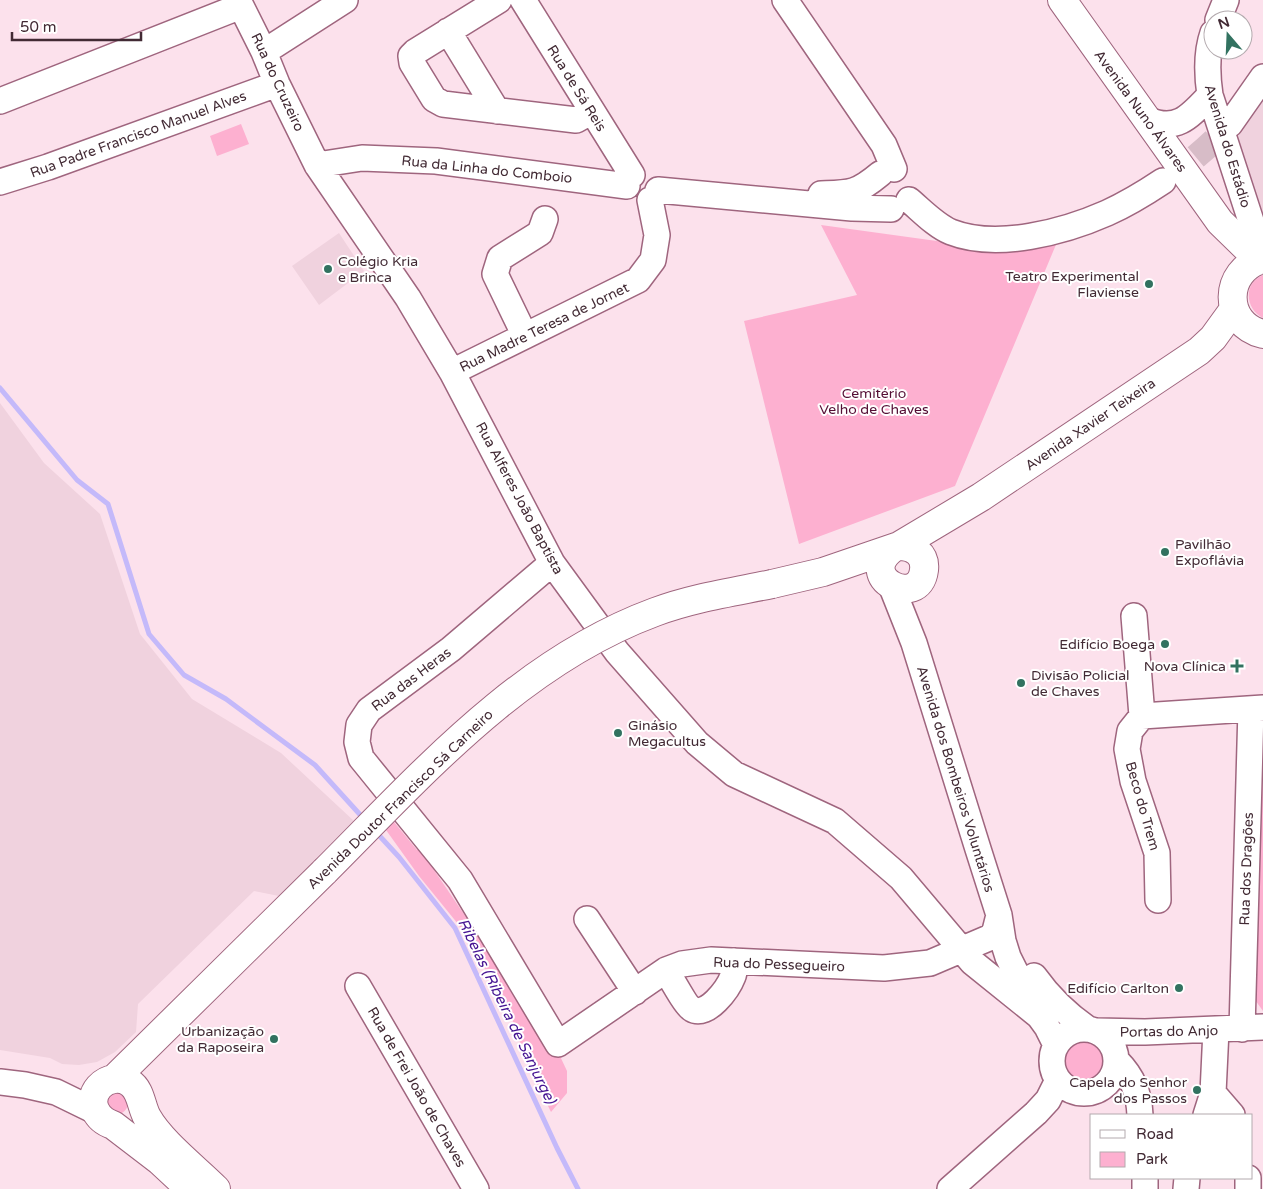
<svg xmlns="http://www.w3.org/2000/svg" width="1263" height="1189" viewBox="0 0 1263 1189" font-family="'Varela Round',sans-serif">
<style>
.built{fill:#f0d2de}
.green{fill:#fdb0d0}
.lines{fill:none;stroke-linecap:round;stroke-linejoin:round}
.stream{stroke:#c4b9fa;stroke-width:5}
.minor-tunnel{stroke:#d7bcc7;stroke-width:25;stroke-dasharray:25 12;stroke-linecap:butt}
.minor-casing{stroke:#9f657e;stroke-width:28}
.major-casing{stroke:#9f657e;stroke-width:30}
.minor{stroke:#fff;stroke-width:25}
.major{stroke:#fff;stroke-width:28}
.major-bridge-casing{stroke:#9f657e;stroke-width:30;stroke-linecap:butt}
.major-bridge{stroke:#fff;stroke-width:28}
.poi-dot{fill:#327260;stroke:#fff;stroke-width:2}
.labels{text-anchor:middle;stroke-width:4;stroke-linejoin:round;paint-order:stroke}
.street-label{font-size:14px;fill:#422a34;stroke:#fff}
.poi-label{font-size:14px;fill:#422a34;stroke:#fff;text-anchor:end}
.park-label{font-size:14px;fill:#550e35;stroke:#fff}
.water-label{font-size:15px;font-style:italic;fill:#461492;stroke:#fff}
</style>
<rect width="100%" height="100%" fill="#fce1ec"/>
<path class="built" d="M 1263,96 L 1263,212 L 1237,140 L 1234,136 Z
M 339,233 L 364,271 L 319,305 L 292,266 Z
M 0,403 L 44,463 L 100,514 L 140,634 L 192,699 L 281,753 L 354,821 L 279,896 L 254,891 L 138,1004 L 136,1032 L 115,1052 L 97,1062 L 79,1065 L 62,1064 L 50,1058 L 0,1050 Z"/>
<path class="green" d="M 241,124 L 249,144 L 217,156 L 210,136 Z
M 821,225 L 944,242 L 1060,235 L 955,486 L 799,544 L 744,321 L 857,295 Z
M 1263,275 L 1263,318 C 1245,309 1243,283 1263,275 Z
M 1263,726 L 1263,1011 L 1253,997 Z
M 394,822 L 417,850 L 427,850 L 436,861 L 434,870 L 559,1054 L 567,1071 L 567,1093 L 551,1112 L 526,1061 L 510,1013 L 480,960 L 458,924 L 419,876 L 386,830 Z
M1065 1060a20 20 0 1 1 40 0a20 20 0 1 1-40 0Z
M106 1103a11 11 0 1 1 22 0a11 11 0 1 1-22 0Z"/>
<g class="lines">
<path class="stream" d="M 0,388 L 77,480 L 108,504 L 149,634 L 184,675 L 226,699 L 315,765 L 364,819
M 375,831 L 399,857 L 455,928 L 557,1148 L 578,1189"/>
<path class="minor-tunnel" d="M 1166,179 C 1190,163 1211,145 1230,124"/>
<g class="minor-casing">
<path id="minor" d="M 238,0 L 264,52 L 277,84 L 317,165 L 408,298 L 452,372 L 552,563 L 617,652 L 697,743 L 734,774 L 835,821 L 901,878 L 972,962 L 1039,1016 L 1047,1027 L 1056,1045
M 499,0 L 415,52 L 411,56 L 412,63 L 434,99 L 443,104 L 576,120 L 592,111
M 523,0 L 632,175
M 785,0 L 884,145 L 894,169
M 1218,20 L 1226,0
M 448,31 L 497,111
M 1213,33 C 1206,53 1207,75 1210,95 L 1263,258
M 264,52 L 345,0
M 0,101 L 241,6
M 1148,120 C 1178,132 1190,116 1210,95
M 1230,124 L 1263,77
M 317,165 L 362,158 L 436,161 L 627,186
M 0,182 L 48,167 L 277,84
M 658,190 L 852,208 L 891,209
M 821,194 C 850,193 856,194 880,174
M 909,200 C 922,211 936,226 951,232 C 997,250 1064,232 1107,213 C 1127,204 1145,193 1163,181
M 525,336 L 495,274 L 500,258 L 540,233 L 545,219
M 452,372 L 638,280 L 653,260 L 657,235 L 650,200
M 552,563 L 451,649 L 369,710 L 359,725 L 357,742 L 361,758 L 460,880 L 558,1044 L 666,970 L 682,964 L 711,960 L 884,968 L 930,963 L 991,937 L 995,931 L 999,915
M 891,585 L 914,643 L 978,849 L 999,915 L 1003,941 L 1008,957 L 1018,977 L 1038,1003
M 1134,616 L 1142,716
M 1142,716 L 1130,731 L 1127,749 L 1133,781 L 1157,853 L 1158,900
M 1142,716 L 1263,708
M 587,919 L 635,992
M 666,970 C 671,978 686,1006 692,1009 C 707,1018 728,989 733,976 C 735,972 734,966 734,961
M 1034,976 C 1049,997 1066,1014 1088,1029
M 358,986 L 476,1189
M1052 1061a32 32 0 1 1 64 0a32 32 0 1 1-64 0Z
M 1242,1029 L 1251,709
M 1097,1031 L 1145,1032 L 1263,1027
M 1117,1061 C 1133,1077 1139,1093 1140,1115
M 0,1082 L 25,1085 L 56,1092 L 95,1111
M 1213,1093 L 1232,1115
M 1206,1115 L 1213,1093 L 1216,1030
M 1145,1178 L 1145,1189
M 950,1189 L 1036,1113 L 1048,1100 L 1058,1080
M 1186,1189 L 1187,1178
M 1248,1189 L 1248,1178"/>
</g>
<g class="major-casing">
<path id="major" d="M 1062,0 L 1220,222 L 1259,260
M 1263,259 C 1223,270 1222,324 1263,334
M 899,546 L 981,497 L 1199,351 L 1213,338 L 1234,309
M 772,584 L 823,572 L 899,546 C 913,546 926,554 924,570 C 919,610 855,578 892,549
M 115,1078 L 325,871
M 190,1189 L 160,1161 L 113,1125 C 97,1120 86,1102 99,1087 C 107,1078 121,1076 130,1083 C 141,1090 141,1106 147,1117 C 161,1142 195,1168 216,1189"/>
</g>
<use href="#minor" class="minor"/>
<use href="#major" class="major"/>
<g class="major-bridge-casing">
<path id="major-bridge" d="M 325,871 C 424,772 520,662 655,612 C 692,598 733,592 772,584"/>
</g>
<use href="#major-bridge" class="major-bridge"/>
</g>
<g class="poi-dot">
<circle cx="328" cy="269" r="5"/>
<circle cx="1149" cy="284" r="5"/>
<circle cx="1165" cy="552" r="5"/>
<circle cx="1165" cy="644" r="5"/>
<path d="M1234.5 658.5h5v5h5v5h-5v5h-5v-5h-5v-5h5z"/>
<circle cx="1021" cy="683" r="5"/>
<circle cx="618" cy="733" r="5"/>
<circle cx="1179" cy="988" r="5"/>
<circle cx="274" cy="1039" r="5"/>
<circle cx="1197" cy="1090" r="5"/>
</g>
<g class="labels">
<g class="street-label">
<text transform="translate(278 82) rotate(65)" y="5">Rua do Cruzeiro</text>
<text transform="translate(577 88) rotate(58)" y="5">Rua de Sá Reis</text>
<text transform="translate(1141 111) rotate(54)" y="5">Avenida Nuno Álvares</text>
<text transform="translate(138 134) rotate(-20)" y="5">Rua Padre Francisco Manuel Alves</text>
<text transform="translate(1228 146) rotate(73)" y="5">Avenida do Estádio</text>
<text transform="translate(487 169) rotate(6)" y="5">Rua da Linha do Comboio</text>
<text transform="translate(544 327) rotate(-26)" y="5">Rua Madre Teresa de Jornet</text>
<text transform="translate(1090 424) rotate(-34)" y="5">Avenida Xavier Teixeira</text>
<text transform="translate(520 498) rotate(62)" y="5">Rua Alferes João Baptista</text>
<text transform="translate(411 679) rotate(-37)" y="5">Rua das Heras</text>
<text transform="translate(956 779) rotate(73)" y="5">Avenida dos Bombeiros Voluntários</text>
<text transform="translate(400 799) rotate(-44)" y="5">Avenida Doutor Francisco Sá Carneiro</text>
<text transform="translate(1143 806) rotate(74)" y="5">Beco do Trem</text>
<text transform="translate(1246 869) rotate(-88)" y="5">Rua dos Dragões</text>
<text transform="translate(779 964) rotate(2)" y="5">Rua do Pessegueiro</text>
<text transform="translate(1169 1031) rotate(-1)" y="5">Portas do Anjo</text>
<text transform="translate(417 1087) rotate(60)" y="5">Rua de Frei João de Chaves</text>
</g>
<g class="poi-label">
<text x="338" y="266" text-anchor="start">Colégio Kria<tspan x="338" dy="16">e Brinca</tspan></text>
<text x="1139" y="281">Teatro Experimental<tspan x="1139" dy="16">Flaviense</tspan></text>
<text x="1175" y="549" text-anchor="start">Pavilhão<tspan x="1175" dy="16">Expoflávia</tspan></text>
<text x="1155" y="649">Edifício Boega</text>
<text x="1226" y="671">Nova Clínica</text>
<text x="1031" y="680" text-anchor="start">Divisão Policial<tspan x="1031" dy="16">de Chaves</tspan></text>
<text x="628" y="730" text-anchor="start">Ginásio<tspan x="628" dy="16">Megacultus</tspan></text>
<text x="1169" y="993">Edifício Carlton</text>
<text x="264" y="1036">Urbanização<tspan x="264" dy="16">da Raposeira</tspan></text>
<text x="1187" y="1087">Capela do Senhor<tspan x="1187" dy="16">dos Passos</tspan></text>
</g>
<g class="park-label">
<text x="874" y="398">Cemitério<tspan x="874" dy="16">Velho de Chaves</tspan></text>
</g>
<g class="water-label">
<text transform="translate(507 1011) rotate(64)" y="5">Ribelas (Ribeira de Sanjurge)</text>
</g>
</g>
<rect x="1090" y="1114" width="162" height="65" fill="#ffffff" stroke="#b3aaae"/>
<rect x="1100" y="1130" width="25" height="8" fill="#ffffff" stroke="#b3aaae"/>
<text x="1136" y="1139" font-size="15" fill="#422a34">Road</text>
<rect x="1100" y="1152" width="25" height="15" fill="#fdb0d0" stroke="#b3aaae"/>
<text x="1136" y="1164" font-size="15" fill="#422a34">Park</text>
<g transform="translate(1228 35) rotate(341)"><circle r="24" fill="#ffffff" stroke="#b3aaae"/>
<path d="M0-4L9 19L0 12L-9 19Z" fill="#327260"/>
<text y="-8" font-size="14" font-weight="bold" text-anchor="middle" fill="#422a34">N</text>
</g>
<path d="M12 32v8h129v-8" fill="none" stroke="#422a34" stroke-width="2.5"/>
<text x="20" y="32" font-size="15" fill="#422a34" stroke="#ffffff" stroke-width="4" paint-order="stroke">50 m</text>
</svg>
